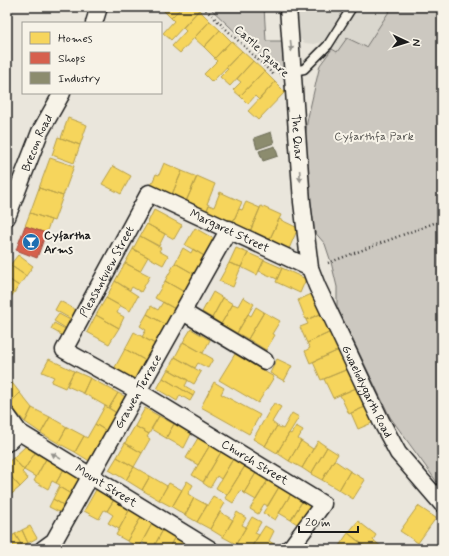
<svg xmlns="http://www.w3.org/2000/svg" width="449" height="556" viewBox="0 0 449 556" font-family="Mynerve,sans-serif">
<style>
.built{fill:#dad7ce}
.green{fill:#ccc8c0;stroke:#74726e}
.homes{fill:#f6d55c;stroke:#b59e49}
.shops{fill:#d6604d;stroke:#9e4c3e}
.industry{fill:#8c8c6e;stroke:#6a6a55}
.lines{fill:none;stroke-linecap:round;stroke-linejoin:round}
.service-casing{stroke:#1c1c1c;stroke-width:11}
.minor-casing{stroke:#1c1c1c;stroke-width:19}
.path{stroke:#1c1c1c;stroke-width:2.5;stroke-dasharray:1 3;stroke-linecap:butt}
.service{stroke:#f7f3e8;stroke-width:8}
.minor{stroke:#f7f3e8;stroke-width:16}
.oneway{fill:#94928c}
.labels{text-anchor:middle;stroke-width:4;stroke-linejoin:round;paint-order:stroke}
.street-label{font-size:12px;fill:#1c1c1c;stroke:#f7f3e8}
.park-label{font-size:12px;fill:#51504d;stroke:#f7f3e8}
.poi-label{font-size:12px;font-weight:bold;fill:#1c1c1c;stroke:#f7f3e8;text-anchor:start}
</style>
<rect width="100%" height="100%" fill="#eae6dc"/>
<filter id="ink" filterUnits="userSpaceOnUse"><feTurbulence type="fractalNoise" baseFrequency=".025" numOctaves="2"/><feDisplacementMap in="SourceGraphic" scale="8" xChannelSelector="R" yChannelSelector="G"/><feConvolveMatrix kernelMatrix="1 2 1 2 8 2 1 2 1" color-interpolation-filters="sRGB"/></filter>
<g filter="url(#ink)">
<path class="built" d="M 294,7 L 392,7 L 366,48 L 337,53 L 323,42 L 314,44 L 305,43 L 296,36 Z"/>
<path class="green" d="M 209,7 L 264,7 L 266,41 L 284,41 L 287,81 Z
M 392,7 L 442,7 L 442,489 L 390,417 L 337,307 L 337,287 L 331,262 L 325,244 L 313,230 L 305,136 L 308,117 L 320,65 L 332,49 L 337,52 L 347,38 L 366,47 Z"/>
<path class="homes" d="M 162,7 L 182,7 L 171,18 L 161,8 Z
M 182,7 L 196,7 L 199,10 L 171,40 L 163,33 L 174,21 L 171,18 Z
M 199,10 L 210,21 L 180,53 L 172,46 L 186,31 L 183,28 Z
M 210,21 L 220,30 L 204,47 L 194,38 Z
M 220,30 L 231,41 L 215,58 L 204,47 Z
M 231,41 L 242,51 L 212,82 L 204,74 L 217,61 L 214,58 L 215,58 Z
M 242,51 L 253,61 L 230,86 L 220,77 L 228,69 L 226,68 Z
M 253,61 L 264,71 L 240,96 L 233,90 L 241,82 L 237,79 Z
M 264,71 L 275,82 L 259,100 L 255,96 L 248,104 L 240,96 Z
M 275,82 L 285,92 L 258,120 L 248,111 Z
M 68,118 L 87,125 L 80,145 L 61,138 Z
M 58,137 L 80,145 L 74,163 L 52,155 Z
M 50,158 L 74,166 L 63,196 L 39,188 Z
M 164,163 L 182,171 L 170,199 L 149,190 L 156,174 L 159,175 Z
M 113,166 L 131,176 L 121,194 L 102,184 Z
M 182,171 L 197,177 L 184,206 L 170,199 Z
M 197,176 L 215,184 L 207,204 L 209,205 L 205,215 L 184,206 Z
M 39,188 L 63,196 L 54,221 L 30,213 Z
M 220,192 L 242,202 L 231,226 L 205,215 L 209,205 L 214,207 Z
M 246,202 L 260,208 L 249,234 L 231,226 L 239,209 L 242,210 Z
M 261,206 L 281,215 L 268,243 L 249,234 Z
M 154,210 L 182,225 L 174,239 L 147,224 Z
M 30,213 L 51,220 L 46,233 L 25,226 Z
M 279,219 L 298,228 L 288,251 L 268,243 Z
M 147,224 L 165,234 L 159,246 L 140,236 Z
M 195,228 L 216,240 L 206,257 L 185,245 Z
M 140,236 L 161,248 L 159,251 L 168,256 L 163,265 L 133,249 Z
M 183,248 L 191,253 L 193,249 L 206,257 L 196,275 L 175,263 Z
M 236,248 L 248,253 L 241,267 L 229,263 Z
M 133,249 L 148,257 L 140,271 L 125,263 Z
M 248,253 L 264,260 L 257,275 L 241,267 Z
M 18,255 L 33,266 L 26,276 L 10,265 Z
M 264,260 L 282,268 L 277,279 L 259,271 Z
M 125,263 L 150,276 L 141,292 L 132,287 L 130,290 L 115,281 Z
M 175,263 L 196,275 L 186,293 L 165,281 Z
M 229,263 L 241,267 L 233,287 L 219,281 Z
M 10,265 L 26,276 L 19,286 L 7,278 L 7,270 Z
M 282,268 L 306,279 L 300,293 L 276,282 Z
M 7,278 L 19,286 L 11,297 L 7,294 Z
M 115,281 L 138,296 L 130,311 L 106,298 Z
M 165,281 L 186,293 L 177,310 L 155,298 Z
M 213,292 L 223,298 L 212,318 L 202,312 Z
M 314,293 L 323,313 L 306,320 L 298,300 Z
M 7,294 L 11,297 L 7,304 Z
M 243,297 L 254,304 L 237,333 L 221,324 L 233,304 L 238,306 Z
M 106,298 L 120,306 L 117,313 L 124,317 L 119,328 L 96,315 Z
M 223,298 L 233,304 L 221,324 L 212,318 Z
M 60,301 L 76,310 L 71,319 L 55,310 Z
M 163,302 L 177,310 L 168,326 L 147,314 L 151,306 L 158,310 Z
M 256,307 L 264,312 L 248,339 L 237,333 L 248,314 L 251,316 Z
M 264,312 L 280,321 L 272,334 L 275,335 L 266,350 L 248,339 Z
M 323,313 L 331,332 L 307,343 L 300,327 L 308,324 L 306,320 Z
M 59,314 L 72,321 L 67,329 L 54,321 Z
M 147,314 L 168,326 L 157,345 L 142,337 L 146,330 L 140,326 Z
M 96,315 L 119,328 L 109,344 L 87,332 Z
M 54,323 L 69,331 L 65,337 L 51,329 Z
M 191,329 L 210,340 L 203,353 L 183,342 Z
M 134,332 L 157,345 L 148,362 L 125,349 Z
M 331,332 L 339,350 L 310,363 L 305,351 L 310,348 L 307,343 Z
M 183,342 L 213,359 L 208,368 L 198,363 L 195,368 L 175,357 Z
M 125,349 L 148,362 L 137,382 L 114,369 Z
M 339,350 L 348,369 L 321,380 L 313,362 Z
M 235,354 L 274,377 L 258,403 L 219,380 Z
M 175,357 L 201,372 L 194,384 L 168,369 Z
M 49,359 L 74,371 L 65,388 L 51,382 L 54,377 L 42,372 Z
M 277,359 L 292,366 L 284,381 L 270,373 Z
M 168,369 L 188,380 L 185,386 L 195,392 L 193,396 L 163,378 Z
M 348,369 L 356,388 L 333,398 L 324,379 Z
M 74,371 L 90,378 L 83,393 L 67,386 Z
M 90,378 L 118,393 L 109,408 L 83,393 Z
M 163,378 L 193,396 L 190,401 L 180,395 L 177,401 L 157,389 Z
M 9,379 L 20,393 L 9,404 L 7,402 L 7,381 Z
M 214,382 L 224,388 L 221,394 L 260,415 L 249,434 L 201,407 Z
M 356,388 L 365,407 L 349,414 L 340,395 Z
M 20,393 L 32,408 L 25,422 L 9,404 Z
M 118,393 L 128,398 L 118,414 L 109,408 Z
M 274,403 L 281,407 L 272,422 L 277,426 L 265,446 L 253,439 Z
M 105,406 L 118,414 L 108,432 L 95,424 Z
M 365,407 L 372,423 L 358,429 L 351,413 Z
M 32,408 L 50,417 L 41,433 L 25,422 Z
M 145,408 L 159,416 L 149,434 L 135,426 Z
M 292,413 L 299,417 L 277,453 L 265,446 L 277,426 L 283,429 Z
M 159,416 L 174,424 L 166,438 L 151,429 Z
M 50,417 L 67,427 L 58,443 L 41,433 Z
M 95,424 L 108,432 L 91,462 L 75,452 L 84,436 L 87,438 Z
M 174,424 L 191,434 L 184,448 L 166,438 Z
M 135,426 L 149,434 L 147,437 L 150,439 L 142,453 L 125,443 Z
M 296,426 L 303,430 L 298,439 L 301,441 L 289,461 L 277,453 L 289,433 L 291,434 Z
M 67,427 L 84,436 L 75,452 L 58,443 Z
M 198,438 L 210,445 L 198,465 L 186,458 Z
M 301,441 L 313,449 L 302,468 L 289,461 Z
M 318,441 L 327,447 L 311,474 L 302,468 Z
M 125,443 L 142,453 L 134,467 L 117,457 Z
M 210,445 L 221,452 L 203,482 L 192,475 Z
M 26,446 L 35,453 L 24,470 L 13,458 Z
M 327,447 L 338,454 L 322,480 L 311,474 Z
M 221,452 L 233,459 L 221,479 L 217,476 L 210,488 L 203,483 Z
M 35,453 L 46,459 L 36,477 L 24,470 Z
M 117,457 L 134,467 L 126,480 L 109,470 Z
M 13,458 L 24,470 L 22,472 L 28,479 L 20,487 L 7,472 L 7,463 Z
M 46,459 L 64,469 L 56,483 L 52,481 L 48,489 L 34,481 Z
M 233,459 L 245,466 L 227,495 L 216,488 Z
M 334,460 L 350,471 L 339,490 L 322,480 Z
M 245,466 L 256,473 L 244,493 L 241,490 L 233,503 L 225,498 Z
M 134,467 L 150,476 L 142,490 L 126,480 Z
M 64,469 L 81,478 L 71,494 L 59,487 L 60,485 L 56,483 Z
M 350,471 L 365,480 L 353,499 L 339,490 Z
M 7,472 L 20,487 L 7,498 Z
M 256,473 L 268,480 L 256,500 L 244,493 Z
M 150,476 L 167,486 L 159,500 L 142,490 Z
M 268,480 L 279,487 L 268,506 L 264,504 L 258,514 L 250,509 Z
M 187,481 L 193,485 L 188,494 L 194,498 L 185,515 L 172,507 Z
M 169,483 L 182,490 L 172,507 L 159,500 Z
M 59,487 L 71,494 L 65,506 L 53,499 Z
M 279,487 L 291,494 L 275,520 L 263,513 Z
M 97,488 L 115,498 L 107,511 L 104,510 L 99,519 L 84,511 Z
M 291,494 L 303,500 L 291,520 L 279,513 Z
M 213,496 L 225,503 L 210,529 L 197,522 Z
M 115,498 L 131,507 L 119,529 L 108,523 L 113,515 L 107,511 Z
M 194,498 L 207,505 L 197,522 L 185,515 Z
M 53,499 L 65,506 L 61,513 L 49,507 Z
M 303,500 L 314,507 L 302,527 L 291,520 Z
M 418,506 L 436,518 L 418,543 L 400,531 Z
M 131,507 L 143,514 L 127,541 L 116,535 Z
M 220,512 L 233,520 L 223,537 L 210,529 Z
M 237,512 L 246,518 L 242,525 L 246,527 L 236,544 L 223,537 Z
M 143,514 L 154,520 L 139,548 L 127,541 Z
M 252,517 L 261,522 L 255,533 L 259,535 L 250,549 L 244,549 L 236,544 Z
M 358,521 L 376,535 L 373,540 L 382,547 L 380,549 L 368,549 L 348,533 Z
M 153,522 L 164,528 L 153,548 L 142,542 Z
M 30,526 L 37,538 L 28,543 L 22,530 Z
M 265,526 L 274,531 L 269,541 L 274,544 L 271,549 L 250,549 Z
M 164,528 L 176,535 L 168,549 L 154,549 L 153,548 Z
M 22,530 L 28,543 L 22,546 L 15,534 Z
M 348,533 L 368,549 L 342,549 L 339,546 Z
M 15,534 L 22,546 L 17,549 L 12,549 L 7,539 Z
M 176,535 L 189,542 L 185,549 L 168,549 Z
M 7,540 L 12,549 L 7,549 Z
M 189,542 L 199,549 L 185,549 Z"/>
<path class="shops" d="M 25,226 L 46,233 L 37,258 L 16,250 Z"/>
<path class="industry" d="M 271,132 L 274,143 L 257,149 L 254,138 Z
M 275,146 L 278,156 L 263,161 L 259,151 Z"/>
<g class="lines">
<g class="service-casing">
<path id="service" d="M 293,71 L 304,69 L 328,45 L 352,7"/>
</g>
<g class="minor-casing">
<g id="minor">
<path id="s1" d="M 288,7 L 302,202 L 310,268 L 317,286 L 381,421 L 398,453 L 442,504"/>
<path d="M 94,23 L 99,7"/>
<path id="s2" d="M 7,217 L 40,132 L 62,93"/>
<path d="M 183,312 L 265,361"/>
<path id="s3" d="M 7,415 L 19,432 L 210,549"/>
<path d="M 7,443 L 19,432"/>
<path id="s4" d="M 43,549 L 54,541 L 229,229"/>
<path id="s5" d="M 288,549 L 292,546 L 323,504 L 138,391 L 64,350 L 149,193 L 310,268"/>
</g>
</g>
<path class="path" d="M 203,7 L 275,76
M 328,263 L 442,220"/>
<use href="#service" class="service"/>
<use href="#minor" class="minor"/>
</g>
<defs><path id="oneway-solid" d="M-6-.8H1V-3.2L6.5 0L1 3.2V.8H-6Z"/></defs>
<g class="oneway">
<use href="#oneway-solid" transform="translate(291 46) rotate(85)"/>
<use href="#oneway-solid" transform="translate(300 176) rotate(86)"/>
<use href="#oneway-solid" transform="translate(56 456) rotate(-148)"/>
</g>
</g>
<defs>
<g id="bar-disc" transform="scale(0.9)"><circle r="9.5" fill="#1f6fb2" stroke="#f7f3e8"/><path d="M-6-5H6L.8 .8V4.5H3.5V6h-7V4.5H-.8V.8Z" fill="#fff"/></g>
</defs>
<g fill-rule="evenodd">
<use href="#bar-disc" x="31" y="242"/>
</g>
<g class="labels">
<g class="street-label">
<text transform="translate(262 51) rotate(43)" y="4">Castle Square</text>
<text dy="4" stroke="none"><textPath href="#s1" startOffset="131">The Quar</textPath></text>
<text dy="4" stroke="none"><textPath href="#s2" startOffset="80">Brecon Road</textPath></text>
<text dy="4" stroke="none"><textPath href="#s5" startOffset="626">Margaret Street</textPath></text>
<text dy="4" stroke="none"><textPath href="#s5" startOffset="448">Pleasantview Street</textPath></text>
<text dy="4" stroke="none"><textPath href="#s4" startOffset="185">Grawen Terrace</textPath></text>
<text dy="4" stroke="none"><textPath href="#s1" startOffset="398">Gwaelodygarth Road</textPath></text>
<text transform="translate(255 462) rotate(31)" y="4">Church Street</text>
<text dy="4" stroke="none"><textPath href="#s3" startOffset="123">Mount Street</textPath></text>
</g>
<g class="park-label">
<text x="374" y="140">Cyfarthfa Park</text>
</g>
<g class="poi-label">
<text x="44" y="239">Cyfartha<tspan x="44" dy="14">Arms</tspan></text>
</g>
</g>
<rect width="449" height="556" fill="none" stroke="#f7f3e8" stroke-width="24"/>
<rect x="12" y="12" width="425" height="532" fill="none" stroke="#1c1c1c" stroke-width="1.5" filter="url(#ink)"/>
<rect x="22" y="22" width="140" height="72" fill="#f7f3e8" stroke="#9f9d96"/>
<rect x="30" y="32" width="20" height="12" fill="#f6d55c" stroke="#9f9d96"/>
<text x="58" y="42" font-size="12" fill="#1c1c1c">Homes</text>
<rect x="30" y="52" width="20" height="12" fill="#d6604d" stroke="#9f9d96"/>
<text x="58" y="62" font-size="12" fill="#1c1c1c">Shops</text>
<rect x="30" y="72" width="20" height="12" fill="#8c8c6e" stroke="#9f9d96"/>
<text x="58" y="82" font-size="12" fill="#1c1c1c">Industry</text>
<g transform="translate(407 42) rotate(94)" stroke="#f7f3e8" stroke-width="3" paint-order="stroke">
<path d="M0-3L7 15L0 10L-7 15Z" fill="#1c1c1c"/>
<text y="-6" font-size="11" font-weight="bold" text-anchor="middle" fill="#1c1c1c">N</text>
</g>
<path d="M299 526v6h59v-6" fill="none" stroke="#1c1c1c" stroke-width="2"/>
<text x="305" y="526" font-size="12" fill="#1c1c1c" stroke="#f7f3e8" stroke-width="3" paint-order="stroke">20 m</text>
</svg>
